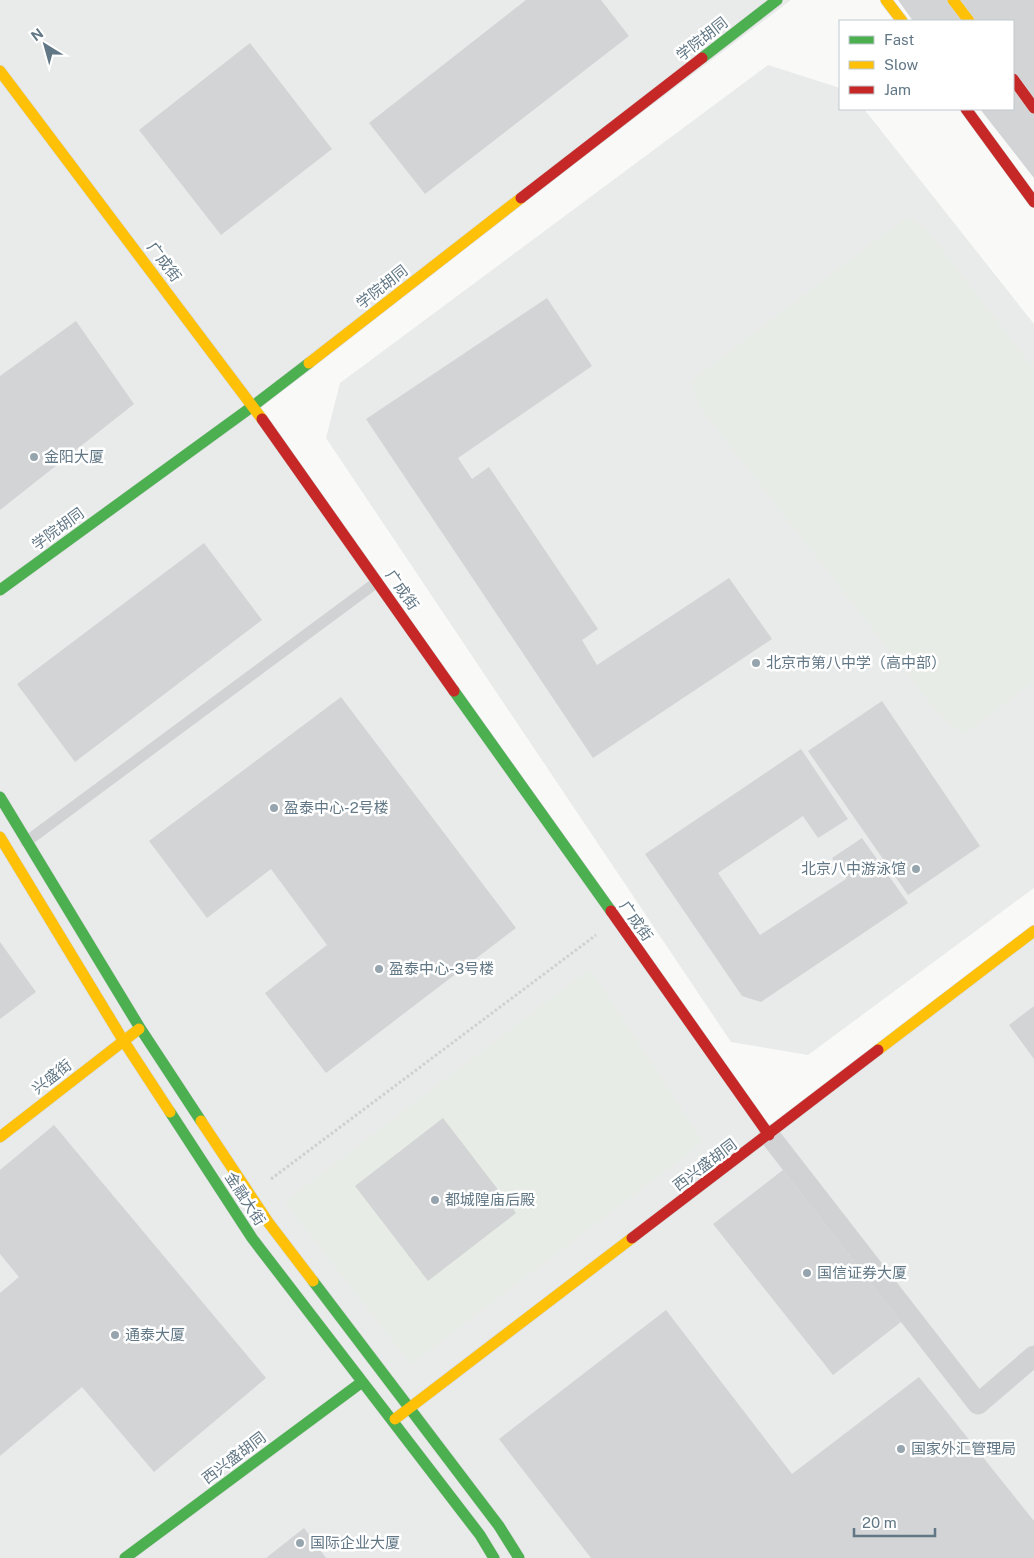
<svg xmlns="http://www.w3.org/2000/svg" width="1034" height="1558" viewBox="0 0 1034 1558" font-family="'Public Sans','Noto Sans SC',sans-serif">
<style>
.built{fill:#e8ebea}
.green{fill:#e8ece6}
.building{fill:#d2d4d5}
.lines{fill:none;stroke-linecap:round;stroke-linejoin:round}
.fast-casing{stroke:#d5d7d7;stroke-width:12}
.slow-casing{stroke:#d5d7d7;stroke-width:12}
.jam-casing{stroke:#d5d7d7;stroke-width:12}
.path{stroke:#cecfd0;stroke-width:3;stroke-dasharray:2.5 2.5;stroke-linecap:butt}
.lane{stroke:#d0d2d3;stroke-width:11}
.street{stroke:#d0d2d3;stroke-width:21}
.fast{stroke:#4caf50;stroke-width:11}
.slow{stroke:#ffc107;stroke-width:11}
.jam{stroke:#c62828;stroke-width:11}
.poi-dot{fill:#96a4ad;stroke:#fff;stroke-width:2}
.labels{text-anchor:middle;stroke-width:5;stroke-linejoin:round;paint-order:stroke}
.street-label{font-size:15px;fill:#617785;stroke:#fff}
.poi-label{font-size:15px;fill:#617785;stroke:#fff;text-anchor:start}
</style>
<rect width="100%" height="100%" fill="#f9f9f8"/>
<path class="built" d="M 0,0 L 791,0 L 253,406 L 768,1135 L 1034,931 L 1034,1558 L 0,1558 Z
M 768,65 L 840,88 L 840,109 L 864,109 L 1034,324 L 1034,888 L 808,1055 L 731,1042 L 326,438 L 340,383 Z"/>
<path class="green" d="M 907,217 L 927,230 L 1034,369 L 1034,681 L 964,734 L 941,717 L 701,408 L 691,381 Z
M 590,969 L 703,1142 L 411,1364 L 285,1202 Z"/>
<path class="building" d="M 526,0 L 601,0 L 629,36 L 425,194 L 369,123 Z
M 898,0 L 1034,0 L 1034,178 L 980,109 L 1013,109 L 1013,21 L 913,21 Z
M 250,43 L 332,149 L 221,235 L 139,130 Z
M 547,298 L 592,366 L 458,458 L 472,479 L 489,467 L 598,629 L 582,640 L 597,665 L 729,578 L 772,639 L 593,758 L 366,419 Z
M 76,321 L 134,404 L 0,510 L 0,376 Z
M 204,543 L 262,620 L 75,762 L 17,684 Z
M 341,697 L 516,928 L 326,1073 L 265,993 L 327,945 L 271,869 L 207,918 L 149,841 Z
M 882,701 L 980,846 L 908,895 L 808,751 Z
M 801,749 L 848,819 L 818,838 L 803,816 L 718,873 L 760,935 L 846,879 L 832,858 L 862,838 L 908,903 L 761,1002 L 742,996 L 645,854 Z
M 0,942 L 36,992 L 0,1019 Z
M 1034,1006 L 1034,1059 L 1009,1025 Z
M 443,1118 L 516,1213 L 428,1281 L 355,1186 Z
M 54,1125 L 266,1378 L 154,1472 L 82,1387 L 0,1456 L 0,1293 L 19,1277 L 0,1254 L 0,1170 Z
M 783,1170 L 901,1322 L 833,1375 L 713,1224 Z
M 666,1310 L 792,1474 L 919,1377 L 1034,1521 L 1034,1558 L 591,1558 L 499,1439 Z
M 304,1528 L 326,1558 L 266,1558 Z"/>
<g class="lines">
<g class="fast-casing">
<path id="fast" d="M 702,58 L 777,0
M 0,590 L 253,406 L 309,363
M 454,691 L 611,911
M 0,797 L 140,1028 L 201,1121
M 170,1112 L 252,1238 L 480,1535 L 494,1558
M 313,1281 L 499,1526 L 519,1558
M 125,1558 L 362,1382"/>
</g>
<g class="slow-casing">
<path id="slow" d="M 886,0 L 902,21
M 953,0 L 969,21
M 0,71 L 262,419
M 309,363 L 521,198
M 0,837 L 123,1040 L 170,1112
M 878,1050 L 1034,931
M 201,1121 L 268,1222 L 313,1281
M 0,1137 L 139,1029
M 395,1419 L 632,1238"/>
</g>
<g class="jam-casing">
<path id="jam" d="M 1013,79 L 1034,108
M 966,109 L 1034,202
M 521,198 L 702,58
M 262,419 L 454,691
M 611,911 L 769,1135
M 632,1238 L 878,1050"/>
</g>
<path class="path" d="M 271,1179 L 596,935"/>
<path class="lane" d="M 26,842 L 377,582"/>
<path class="street" d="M 769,1135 L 978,1404 L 1034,1356"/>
<use href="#fast" class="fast"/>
<use href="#slow" class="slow"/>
<use href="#jam" class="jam"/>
</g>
<g class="poi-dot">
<circle cx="34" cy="457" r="5"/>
<circle cx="756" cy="663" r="5"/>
<circle cx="274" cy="808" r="5"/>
<circle cx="916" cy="869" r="5"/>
<circle cx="379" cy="969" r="5"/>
<circle cx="435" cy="1200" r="5"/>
<circle cx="807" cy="1273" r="5"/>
<circle cx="115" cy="1335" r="5"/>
<circle cx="901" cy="1449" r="5"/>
<circle cx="300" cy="1543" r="5"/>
</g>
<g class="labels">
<g class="street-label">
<text transform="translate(702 39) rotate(-38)" y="5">学院胡同</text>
<text transform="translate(164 262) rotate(53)" y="5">广成街</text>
<text transform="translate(382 287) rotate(-38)" y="5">学院胡同</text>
<text transform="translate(58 529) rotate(-36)" y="5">学院胡同</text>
<text transform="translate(402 590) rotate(55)" y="5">广成街</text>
<text transform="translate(636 921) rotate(55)" y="5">广成街</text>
<text transform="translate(52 1077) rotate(-38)" y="5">兴盛街</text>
<text transform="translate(705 1165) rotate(-37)" y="5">西兴盛胡同</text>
<text transform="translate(245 1199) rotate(57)" y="5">金融大街</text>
<text transform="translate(234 1458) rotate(-37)" y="5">西兴盛胡同</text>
</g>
<g class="poi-label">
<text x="44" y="462">金阳大厦</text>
<text x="766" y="668">北京市第八中学（高中部）</text>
<text x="284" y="813">盈泰中心-2号楼</text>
<text x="906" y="874" text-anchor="end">北京八中游泳馆</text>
<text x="389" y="974">盈泰中心-3号楼</text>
<text x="445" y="1205">都城隍庙后殿</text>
<text x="817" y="1278">国信证券大厦</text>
<text x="125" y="1340">通泰大厦</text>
<text x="911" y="1454">国家外汇管理局</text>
<text x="310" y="1548">国际企业大厦</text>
</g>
</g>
<rect x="839" y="20" width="175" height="90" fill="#ffffff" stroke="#c0c9ce"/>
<rect x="849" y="36" width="25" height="8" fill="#4caf50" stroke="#c0c9ce"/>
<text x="884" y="45" font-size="15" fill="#617785">Fast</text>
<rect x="849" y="61" width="25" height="8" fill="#ffc107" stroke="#c0c9ce"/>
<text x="884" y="70" font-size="15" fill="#617785">Slow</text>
<rect x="849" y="86" width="25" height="8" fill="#c62828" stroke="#c0c9ce"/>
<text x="884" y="95" font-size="15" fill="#617785">Jam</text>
<g transform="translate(45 45) rotate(323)" stroke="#ffffff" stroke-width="4" paint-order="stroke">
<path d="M0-4L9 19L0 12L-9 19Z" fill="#617785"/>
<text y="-8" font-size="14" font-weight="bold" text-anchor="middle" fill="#617785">N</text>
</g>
<path d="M854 1528v8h81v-8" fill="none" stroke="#617785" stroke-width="2.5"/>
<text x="862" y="1528" font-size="15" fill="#617785" stroke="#ffffff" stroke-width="4" paint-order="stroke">20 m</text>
</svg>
